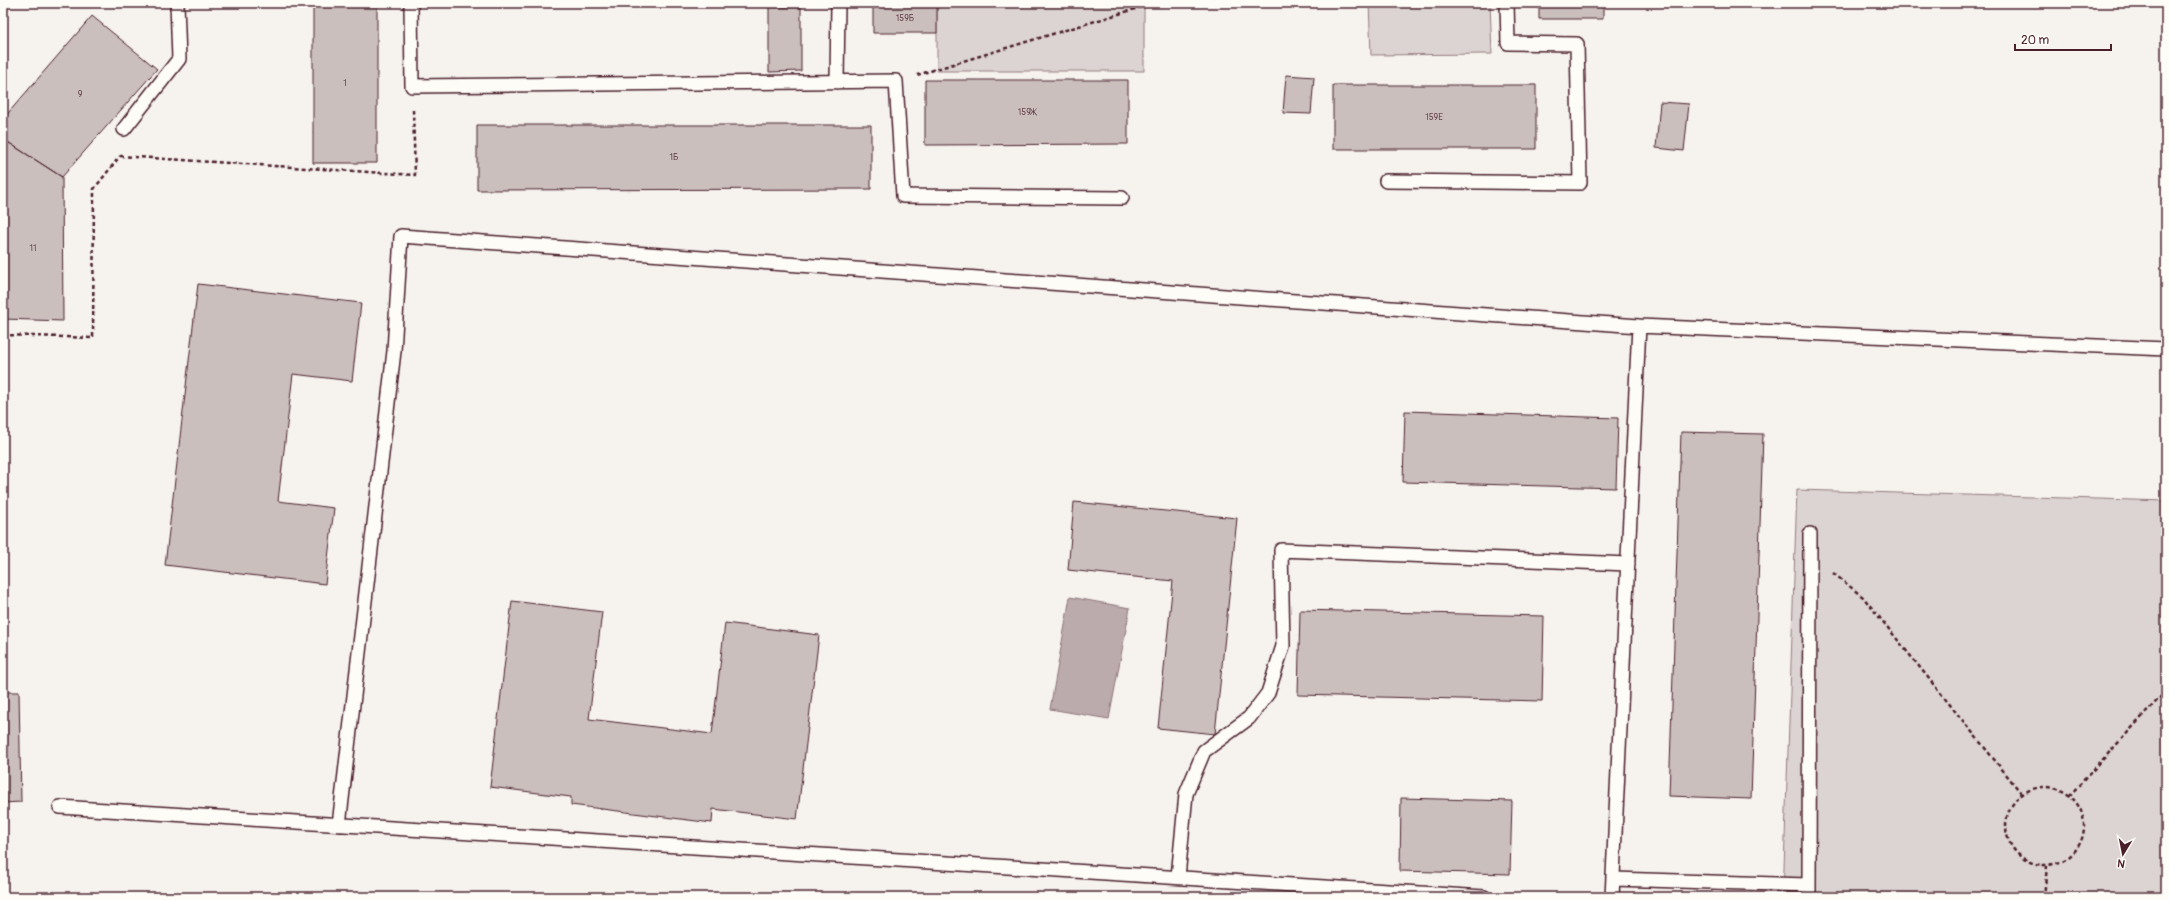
<svg xmlns="http://www.w3.org/2000/svg" width="2169" height="900" viewBox="0 0 2169 900" font-family="Pangolin,sans-serif">
<style>
.park{fill:#dcd4d2;stroke:#937a7e}
.water{fill:#bbabac;stroke:#8e7378}
.building{fill:#cbbfbe;stroke:#4a1f2b}
.lines{fill:none;stroke-linecap:round;stroke-linejoin:round}
.lane-casing{stroke:#4a1f2b;stroke-width:16}
.path{stroke:#4a1f2b;stroke-width:2.5;stroke-dasharray:4 3;stroke-linecap:butt}
.lane{stroke:#fdfcf7;stroke-width:13}
.labels{text-anchor:middle;stroke-width:3;stroke-linejoin:round;paint-order:stroke}
.number-label{font-size:9px;fill:#6a4750}
</style>
<rect width="100%" height="100%" fill="#f6f3ef"/>
<filter id="ink" filterUnits="userSpaceOnUse"><feTurbulence type="fractalNoise" baseFrequency=".025" numOctaves="2"/><feDisplacementMap in="SourceGraphic" scale="8" xChannelSelector="R" yChannelSelector="G"/><feConvolveMatrix kernelMatrix="1 2 1 2 8 2 1 2 1" color-interpolation-filters="sRGB"/></filter>
<g filter="url(#ink)">
<path class="park" d="M 937,3 L 1144,3 L 1144,71 L 937,71 Z
M 1369,3 L 1490,3 L 1492,54 L 1371,55 Z
M 1797,490 L 2166,501 L 2166,897 L 1783,897 Z"/>
<path class="water" d="M 1070,597 L 1130,608 L 1109,719 L 1050,709 Z"/>
<path class="building" d="M 313,3 L 377,3 L 377,163 L 313,163 Z
M 873,3 L 937,3 L 937,33 L 873,33 Z
M 1539,3 L 1603,3 L 1603,19 L 1539,19 Z
M 769,7 L 801,7 L 801,71 L 769,72 Z
M 92,16 L 157,69 L 62,177 L 3,139 L 3,119 Z
M 1286,75 L 1314,77 L 1311,114 L 1283,113 Z
M 925,80 L 1128,80 L 1128,144 L 925,145 Z
M 1333,85 L 1536,85 L 1536,149 L 1333,149 Z
M 1660,102 L 1689,104 L 1684,151 L 1656,148 Z
M 477,125 L 871,125 L 871,189 L 477,190 Z
M 3,139 L 62,177 L 63,321 L 3,319 Z
M 198,284 L 361,303 L 352,381 L 293,374 L 278,501 L 334,508 L 325,584 L 165,565 Z
M 1405,411 L 1618,418 L 1616,488 L 1403,482 Z
M 1681,432 L 1763,434 L 1751,799 L 1669,796 Z
M 1074,502 L 1237,518 L 1215,734 L 1158,728 L 1173,581 L 1068,570 Z
M 512,601 L 602,612 L 589,719 L 712,734 L 725,623 L 819,635 L 797,819 L 713,809 L 712,823 L 571,805 L 571,797 L 490,787 Z
M 1300,610 L 1544,616 L 1542,701 L 1298,695 Z
M 3,692 L 19,692 L 21,802 L 3,803 Z
M 1401,798 L 1512,801 L 1510,874 L 1400,871 Z"/>
<g class="lines">
<g class="lane-casing">
<path id="lane" d="M 411,3 L 412,86 L 896,81 L 903,196 L 1122,198
M 837,82 L 838,3
M 124,129 L 179,59 L 177,3
M 1386,181 L 1580,183 L 1577,44 L 1508,43 L 1507,3
M 60,807 L 1484,897
M 339,825 L 394,351 L 401,236 L 1639,326 L 2166,349
M 1178,877 L 1186,794 L 1204,751 L 1249,718 L 1268,693 L 1283,646 L 1281,550 L 1628,564
M 1613,879 L 1809,885
M 1612,897 L 1639,326
M 1809,897 L 1810,534"/>
</g>
<path class="path" d="M 917,75 L 1155,3
M 120,156 L 415,175 L 413,110
M 3,335 L 93,338 L 94,189 L 120,156
M 1833,573 L 1863,597 L 2022,794
M2006 826a39 39 0 1 1 78 0a39 39 0 1 1-78 0Z
M 2069,796 L 2166,691
M 2044,897 L 2047,866"/>
<use href="#lane" class="lane"/>
</g>
</g>
<g class="labels">
<g class="number-label">
<text x="905" y="21">159Б</text>
<text x="345" y="86">1</text>
<text x="80" y="97">9</text>
<text x="1027" y="115">159Ж</text>
<text x="1434" y="120">159Е</text>
<text x="674" y="160">1Б</text>
<text x="33" y="251">11</text>
</g>
</g>
<rect width="2169" height="900" fill="none" stroke="#fdfcf7" stroke-width="16"/>
<rect x="8" y="8" width="2153" height="884" fill="none" stroke="#4a1f2b" stroke-width="1.5" filter="url(#ink)"/>
<g transform="translate(2123 854) rotate(190)" stroke="#fdfcf7" stroke-width="3" paint-order="stroke">
<path d="M0-3L7 15L0 10L-7 15Z" fill="#4a1f2b"/>
<text y="-6" font-size="11" font-weight="bold" text-anchor="middle" fill="#4a1f2b">N</text>
</g>
<path d="M2015 44v6h96v-6" fill="none" stroke="#4a1f2b" stroke-width="2"/>
<text x="2021" y="44" font-size="12" fill="#4a1f2b" stroke="#fdfcf7" stroke-width="3" paint-order="stroke">20 m</text>
</svg>
